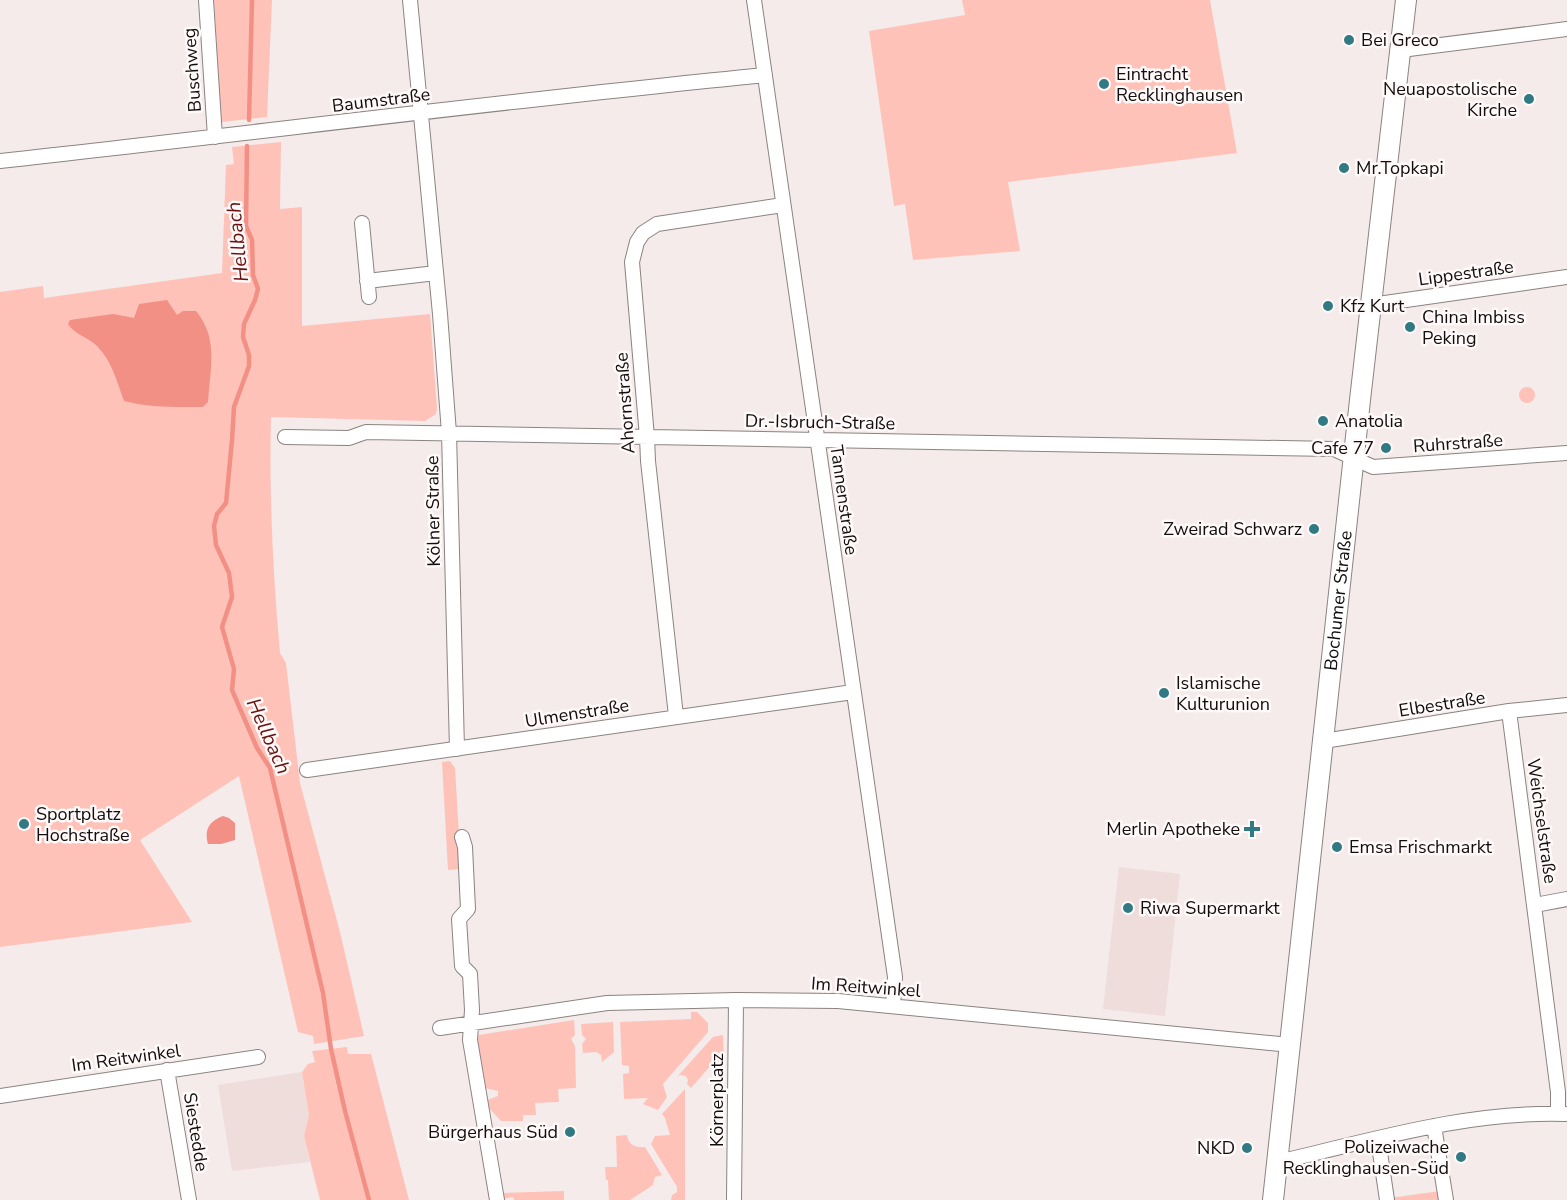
<svg xmlns="http://www.w3.org/2000/svg" width="1567" height="1200" viewBox="0 0 1567 1200" font-family="'Nunito Sans',sans-serif">
<style>
.built{fill:#eedddb}
.green{fill:#ffc2b9}
.water{fill:#f39085}
.lines{fill:none;stroke-linecap:round;stroke-linejoin:round}
.stream{stroke:#f39085;stroke-width:4.5}
.street-casing{stroke:#8b8382;stroke-width:16}
.secondary-casing{stroke:#8b8382;stroke-width:22}
.street{stroke:#fff;stroke-width:14}
.secondary{stroke:#fff;stroke-width:20}
.poi-dot{fill:#327a83;stroke:#fff9f9;stroke-width:2}
.labels{text-anchor:middle;stroke-width:5;stroke-linejoin:round;paint-order:stroke}
.poi-label{font-size:18px;fill:#110e0d;stroke:#fff9f9;text-anchor:start}
.street-label{font-size:18px;fill:#110e0d;stroke:#fff9f9}
.water-label{font-size:20px;font-style:italic;fill:#69120f;stroke:#fff9f9}
</style>
<rect width="100%" height="100%" fill="#f4ebea"/>
<path class="built" d="M 1119,867 L 1180,874 L 1165,1016 L 1103,1009 Z
M 302,1072 L 309,1115 L 304,1136 L 310,1162 L 232,1171 L 218,1085 Z"/>
<path class="green" d="M 214,0 L 272,0 L 267,117 L 221,122 Z
M 962,0 L 1210,0 L 1237,153 L 1008,182 L 1020,251 L 913,260 L 905,204 L 894,206 L 869,31 L 965,15 Z
M 281,142 L 280,209 L 302,207 L 302,326 L 430,314 L 437,408 L 436,414 L 425,421 L 271,417 C 269,496 273,574 280,653 L 286,663 L 300,783 L 340,932 L 364,1036 L 314,1044 L 313,1036 L 298,1032 L 239,776 L 140,840 L 192,922 L 0,947 L 0,292 L 43,286 L 44,298 L 222,273 L 226,165 L 234,164 L 232,147 Z
M1519 395a8 8 0 1 1 16 0a8 8 0 1 1-16 0Z
M 450,761 L 455,768 L 461,869 L 448,870 L 442,762 Z
M 691,1012 L 697,1012 L 708,1023 L 708,1032 L 663,1084 L 667,1097 L 658,1110 L 643,1104 L 648,1098 L 624,1099 L 623,1074 L 629,1073 L 629,1066 L 622,1065 L 620,1022 L 691,1019 Z
M 574,1020 L 575,1035 L 571,1039 L 575,1046 L 576,1088 L 558,1089 L 559,1102 L 535,1103 L 536,1115 L 523,1115 L 523,1121 L 501,1121 L 488,1107 L 487,1100 L 498,1096 L 498,1091 L 485,1088 L 477,1039 L 479,1035 Z
M 613,1022 L 614,1052 L 602,1062 L 601,1055 L 596,1052 L 583,1053 L 582,1044 L 586,1039 L 582,1035 L 581,1024 Z
M 723,1035 L 724,1069 L 719,1069 L 712,1064 L 691,1088 L 687,1084 L 688,1080 L 686,1076 L 680,1075 L 677,1077 L 713,1037 Z
M 347,1047 L 348,1054 L 371,1054 L 409,1200 L 320,1200 L 304,1136 L 309,1115 L 302,1072 L 308,1064 L 315,1062 L 312,1051 Z
M 685,1089 L 685,1200 L 671,1200 L 672,1195 L 677,1192 L 677,1187 L 651,1144 L 655,1136 L 670,1135 L 665,1118 L 662,1114 Z
M 627,1135 C 628,1145 636,1148 645,1147 L 662,1175 L 655,1177 L 653,1185 L 630,1200 L 609,1200 L 608,1180 L 606,1180 L 605,1167 L 617,1167 L 616,1136 Z
M 564,1191 L 564,1200 L 514,1200 L 513,1197 L 503,1199 L 503,1193 Z
M 1440,1191 L 1442,1200 L 1391,1200 L 1390,1198 Z"/>
<path class="water" d="M 167,300 L 177,315 L 183,311 L 196,311 C 219,339 210,368 208,402 L 203,407 C 176,407 150,408 124,401 C 117,382 112,361 97,346 C 88,337 75,335 68,324 L 70,320 L 113,314 L 134,318 L 139,304 Z
M 223,816 L 229,818 L 235,823 L 235,840 L 221,844 L 208,844 C 204,830 209,821 223,816 Z"/>
<g class="lines">
<path class="stream" d="M 249,120 L 252,0
M 247,146 L 246,226 L 252,240 L 253,275 L 258,289 L 255,300 L 244,324 L 243,337 L 249,355 L 249,366 L 234,407 L 232,440 L 226,503 L 217,514 L 214,526 L 216,545 L 229,573 L 232,597 L 222,627 L 234,669 L 232,690 L 257,748 L 270,768 L 323,993 L 331,1049 L 345,1111 L 369,1200"/>
<g class="street-casing">
<path id="street" d="M 206,0 L 215,137
M 410,0 L 440,314 L 449,433 L 457,749
M 754,0 L 895,977 L 893,1005
M 1401,50 L 1567,29
M 0,161 C 255,133 510,100 765,75
M 362,223 L 369,297
M 367,281 L 436,273
M 1371,305 L 1567,277
M 285,437 L 349,438 L 366,432 L 1334,449 L 1373,467 L 1567,453
M 1509,711 L 1558,1092 L 1558,1113
M 676,716 L 648,461 L 647,437 L 632,262 L 637,242 L 643,233 L 657,224 L 783,205
M 1324,741 L 1509,711 L 1567,705
M 307,770 L 853,692
M 462,837 L 465,847 L 468,909 L 459,919 L 462,966 L 470,974 L 472,1010 L 470,1040 L 497,1200
M 1535,905 L 1567,899
M 440,1028 L 607,1003 L 736,1000 L 838,1001 L 1290,1045
M 167,1070 L 189,1200
M 0,1096 L 258,1057
M 1434,1126 L 1446,1200
M 1378,1139 L 1387,1200
M 1278,1162 C 1373,1140 1467,1111 1565,1114
M 734,1200 L 736,1000"/>
</g>
<g class="secondary-casing">
<g id="secondary">
<path id="s1" d="M 1273,1200 L 1360,400 L 1406,0"/>
</g>
</g>
<use href="#street" class="street"/>
<use href="#secondary" class="secondary"/>
</g>
<g class="poi-dot">
<circle cx="1349" cy="40" r="6"/>
<circle cx="1104" cy="84" r="6"/>
<circle cx="1529" cy="99" r="6"/>
<circle cx="1344" cy="168" r="6"/>
<circle cx="1328" cy="306" r="6"/>
<circle cx="1410" cy="327" r="6"/>
<circle cx="1323" cy="421" r="6"/>
<circle cx="1386" cy="448" r="6"/>
<circle cx="1314" cy="529" r="6"/>
<circle cx="1164" cy="693" r="6"/>
<circle cx="24" cy="824" r="6"/>
<path d="M1249 820h6v6h6v6h-6v6h-6v-6h-6v-6h6z"/>
<circle cx="1337" cy="847" r="6"/>
<circle cx="1128" cy="908" r="6"/>
<circle cx="570" cy="1132" r="6"/>
<circle cx="1247" cy="1148" r="6"/>
<circle cx="1461" cy="1157" r="6"/>
</g>
<g class="labels">
<g class="poi-label">
<text x="1361" y="46">Bei Greco</text>
<text x="1116" y="80">Eintracht<tspan x="1116" dy="21">Recklinghausen</tspan></text>
<text x="1517" y="95" text-anchor="end">Neuapostolische<tspan x="1517" dy="21">Kirche</tspan></text>
<text x="1356" y="174">Mr.Topkapi</text>
<text x="1340" y="312">Kfz Kurt</text>
<text x="1422" y="323">China Imbiss<tspan x="1422" dy="21">Peking</tspan></text>
<text x="1335" y="427">Anatolia</text>
<text x="1374" y="454" text-anchor="end">Cafe 77</text>
<text x="1302" y="535" text-anchor="end">Zweirad Schwarz</text>
<text x="1176" y="689">Islamische<tspan x="1176" dy="21">Kulturunion</tspan></text>
<text x="36" y="820">Sportplatz<tspan x="36" dy="21">Hochstraße</tspan></text>
<text x="1240" y="835" text-anchor="end">Merlin Apotheke</text>
<text x="1349" y="853">Emsa Frischmarkt</text>
<text x="1140" y="914">Riwa Supermarkt</text>
<text x="558" y="1138" text-anchor="end">Bürgerhaus Süd</text>
<text x="1449" y="1153" text-anchor="end">Polizeiwache<tspan x="1449" dy="21">Recklinghausen-Süd</tspan></text>
<text x="1235" y="1154" text-anchor="end">NKD</text>
</g>
<g class="street-label">
<text transform="translate(192 70) rotate(-94)" y="6">Buschweg</text>
<text transform="translate(381 100) rotate(-7)" y="6">Baumstraße</text>
<text transform="translate(1466 273) rotate(-8)" y="6">Lippestraße</text>
<text transform="translate(625 403) rotate(-94)" y="6">Ahornstraße</text>
<text transform="translate(820 422) rotate(1)" y="6">Dr.-Isbruch-Straße</text>
<text transform="translate(1458 443) rotate(-4)" y="6">Ruhrstraße</text>
<text transform="translate(844 500) rotate(82)" y="6">Tannenstraße</text>
<text transform="translate(433 511) rotate(-91)" y="6">Kölner Straße</text>
<text dy="6" stroke="none"><textPath href="#s1" startOffset="603">Bochumer Straße</textPath></text>
<text transform="translate(1442 704) rotate(-9)" y="6">Elbestraße</text>
<text transform="translate(577 713) rotate(-9)" y="6">Ulmenstraße</text>
<text transform="translate(1542 821) rotate(82)" y="6">Weichselstraße</text>
<text transform="translate(866 987) rotate(4)" y="6">Im Reitwinkel</text>
<text transform="translate(126 1058) rotate(-8)" y="6">Im Reitwinkel</text>
<text transform="translate(717 1100) rotate(-90)" y="6">Körnerplatz</text>
<text transform="translate(196 1132) rotate(81)" y="6">Siestedde</text>
</g>
<g class="water-label">
<text transform="translate(237 242) rotate(-96)" y="7">Hellbach</text>
<text transform="translate(269 736) rotate(66)" y="7">Hellbach</text>
</g>
</g>
</svg>
